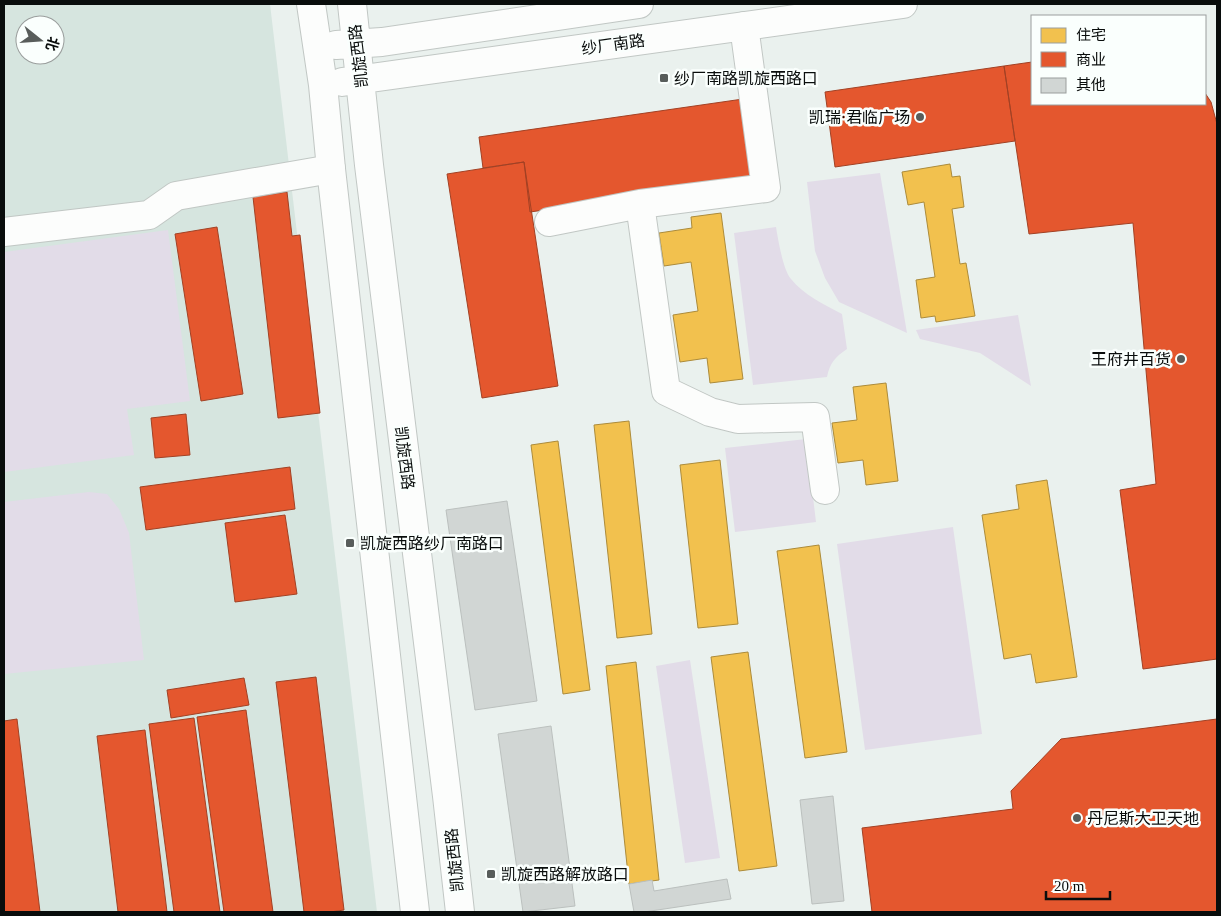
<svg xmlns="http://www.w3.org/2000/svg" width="1221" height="916" viewBox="0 0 1221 916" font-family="'Times New Roman','Noto Sans SC',serif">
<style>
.built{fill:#d6e5df;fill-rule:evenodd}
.green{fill:#e2dce8}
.homes{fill:#f2c14e;stroke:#ac8b3a}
.shops{fill:#e4572e;stroke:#a24124}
.building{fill:#d1d6d4;stroke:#bbc0be}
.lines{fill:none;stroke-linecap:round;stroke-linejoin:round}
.minor-casing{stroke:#c1c7c4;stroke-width:30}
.major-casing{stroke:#c1c7c4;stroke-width:30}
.minor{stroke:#fcfdfc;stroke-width:28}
.major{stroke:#fcfdfc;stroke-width:28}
.poi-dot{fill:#585d5b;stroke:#fafffd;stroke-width:2}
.labels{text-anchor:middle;stroke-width:5;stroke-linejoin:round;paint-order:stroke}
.street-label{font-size:16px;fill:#090d0c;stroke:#fafffd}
.poi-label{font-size:16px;fill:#090d0c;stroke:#fafffd;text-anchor:start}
</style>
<rect width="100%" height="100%" fill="#eaf1ee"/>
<path class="built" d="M 4,4 L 270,4 L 377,912 L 4,912 ZM 25,25 L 55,25 L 55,55 L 25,55 Z"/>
<path class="green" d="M 880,173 L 907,333 L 839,302 L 825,278 L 815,251 L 807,182 Z
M 776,227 C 778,239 783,270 791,279 C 804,295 823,304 842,314 L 847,349 C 835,357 830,363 827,377 L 753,385 L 734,233 Z
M 168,230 L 190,401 L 127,409 L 134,455 L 4,472 L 4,252 Z
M 1018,315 L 1031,386 L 980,353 L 920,339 L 916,330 Z
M 806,439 L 816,522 L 735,532 L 725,448 Z
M 89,492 L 107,494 L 119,509 L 129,533 L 144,660 L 4,674 L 4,502 Z
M 953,527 L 982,734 L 865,750 L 837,544 Z
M 690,660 L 720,858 L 685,863 L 656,666 Z"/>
<path class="homes" d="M 950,164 L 952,177 L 960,176 L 964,207 L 952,209 L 960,264 L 966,263 L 975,316 L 936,322 L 935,316 L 921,318 L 916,280 L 935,277 L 924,202 L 908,205 L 902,172 Z
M 721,213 L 743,379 L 710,383 L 707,358 L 680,362 L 673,315 L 698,311 L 691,262 L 664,266 L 659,233 L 692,228 L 691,217 Z
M 886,383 L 898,481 L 866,485 L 863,460 L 838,463 L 832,423 L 857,420 L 853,387 Z
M 629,421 L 652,634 L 617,638 L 594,425 Z
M 558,441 L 590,690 L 563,694 L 531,445 Z
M 720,460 L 738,624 L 698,628 L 680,465 Z
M 1047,480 L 1077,677 L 1036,683 L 1031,654 L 1004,659 L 982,515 L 1019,509 L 1016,485 Z
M 819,545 L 847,752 L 805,758 L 777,551 Z
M 748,652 L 777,866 L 739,871 L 711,657 Z
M 636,662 L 659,880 L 629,884 L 606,666 Z"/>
<path class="shops" d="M 1032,62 L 1032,104 L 1205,104 L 1205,93 L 1211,102 L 1217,124 L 1217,659 L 1143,669 L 1120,490 L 1156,484 L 1133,223 L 1029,234 L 1004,66 Z
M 1004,66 L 1015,141 L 835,167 L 825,92 Z
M 743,99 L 755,180 L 530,212 L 524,162 L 483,168 L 479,137 Z
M 524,162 L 558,386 L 482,398 L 447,174 Z
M 287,192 L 292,236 L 300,235 L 320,413 L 278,418 L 253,197 Z
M 217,227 L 243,394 L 201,401 L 175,234 Z
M 186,414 L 190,455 L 155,458 L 151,418 Z
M 290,467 L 295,509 L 146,530 L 140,487 Z
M 285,515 L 297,594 L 235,602 L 225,523 Z
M 316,677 L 344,910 L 330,912 L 304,912 L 276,682 Z
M 244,678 L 249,705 L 171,718 L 167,690 Z
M 246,710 L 273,912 L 224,912 L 197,717 Z
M 194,718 L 220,912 L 174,912 L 149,724 Z
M 17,719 L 40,912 L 4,912 L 4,721 Z
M 1217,719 L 1217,912 L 872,912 L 862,828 L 1013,809 L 1011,791 L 1061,739 Z
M 145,730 L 167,912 L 118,912 L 97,736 Z"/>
<path class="building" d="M 507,501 L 537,701 L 475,710 L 446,510 Z
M 551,726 L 575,906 L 523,912 L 498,734 Z
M 833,796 L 844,901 L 812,904 L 800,800 Z
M 727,879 L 731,899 L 644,912 L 634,912 L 629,884 L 652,880 L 654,891 Z"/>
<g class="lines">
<g class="minor-casing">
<path id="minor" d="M 640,204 L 666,391 L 710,412 L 738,419 L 815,417 L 825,490
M 549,222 L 640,204 L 766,188 L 744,26
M 4,232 L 149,215 L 176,196 L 331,169"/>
</g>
<g class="major-casing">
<path id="major" d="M 311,4 L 323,85 L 331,169 L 415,912
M 352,4 L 369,165 L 447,796 L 460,912
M 336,45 L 382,42 L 639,4
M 342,82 L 903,4"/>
</g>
<use href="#minor" class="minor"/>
<use href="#major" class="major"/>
</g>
<g class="poi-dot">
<rect x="659" y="73" width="10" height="10" rx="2.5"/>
<circle cx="920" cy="117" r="5"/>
<circle cx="1181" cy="359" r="5"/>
<rect x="345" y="538" width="10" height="10" rx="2.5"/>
<circle cx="1077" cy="818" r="5"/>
<rect x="486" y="869" width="10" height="10" rx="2.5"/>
</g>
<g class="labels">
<g class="street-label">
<text transform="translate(613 44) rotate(-8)" y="6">纱厂南路</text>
<text transform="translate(358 56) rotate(-97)" y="6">凯旋西路</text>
<text transform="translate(405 458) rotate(83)" y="6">凯旋西路</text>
<text transform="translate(454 860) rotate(-96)" y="6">凯旋西路</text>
</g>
<g class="poi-label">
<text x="674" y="84">纱厂南路凯旋西路口</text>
<text x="910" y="123" text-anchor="end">凯瑞·君临广场</text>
<text x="1171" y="365" text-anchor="end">王府井百货</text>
<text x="360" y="549">凯旋西路纱厂南路口</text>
<text x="1087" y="824">丹尼斯大卫天地</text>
<text x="501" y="880">凯旋西路解放路口</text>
</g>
</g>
<rect width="1221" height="916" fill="none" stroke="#090d0c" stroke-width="10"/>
<rect x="1031" y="15" width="175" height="90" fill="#fafffd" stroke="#9a9e9d"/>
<rect x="1041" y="28" width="25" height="15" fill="#f2c14e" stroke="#9a9e9d"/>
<text x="1076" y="40" font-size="15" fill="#090d0c">住宅</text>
<rect x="1041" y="52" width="25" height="15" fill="#e4572e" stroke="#9a9e9d"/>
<text x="1076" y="65" font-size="15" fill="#090d0c">商业</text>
<rect x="1041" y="78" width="25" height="15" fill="#d1d6d4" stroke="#9a9e9d"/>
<text x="1076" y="90" font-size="15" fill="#090d0c">其他</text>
<g transform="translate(40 40) rotate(107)"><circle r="24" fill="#fafffd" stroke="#9a9e9d"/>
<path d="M0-4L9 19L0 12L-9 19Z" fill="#585d5b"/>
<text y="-8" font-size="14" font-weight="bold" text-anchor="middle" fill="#090d0c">北</text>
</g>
<path d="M1046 891v8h64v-8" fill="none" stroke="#090d0c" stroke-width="2.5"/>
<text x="1054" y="891" font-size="15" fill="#090d0c" stroke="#fafffd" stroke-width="4" paint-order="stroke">20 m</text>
</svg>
